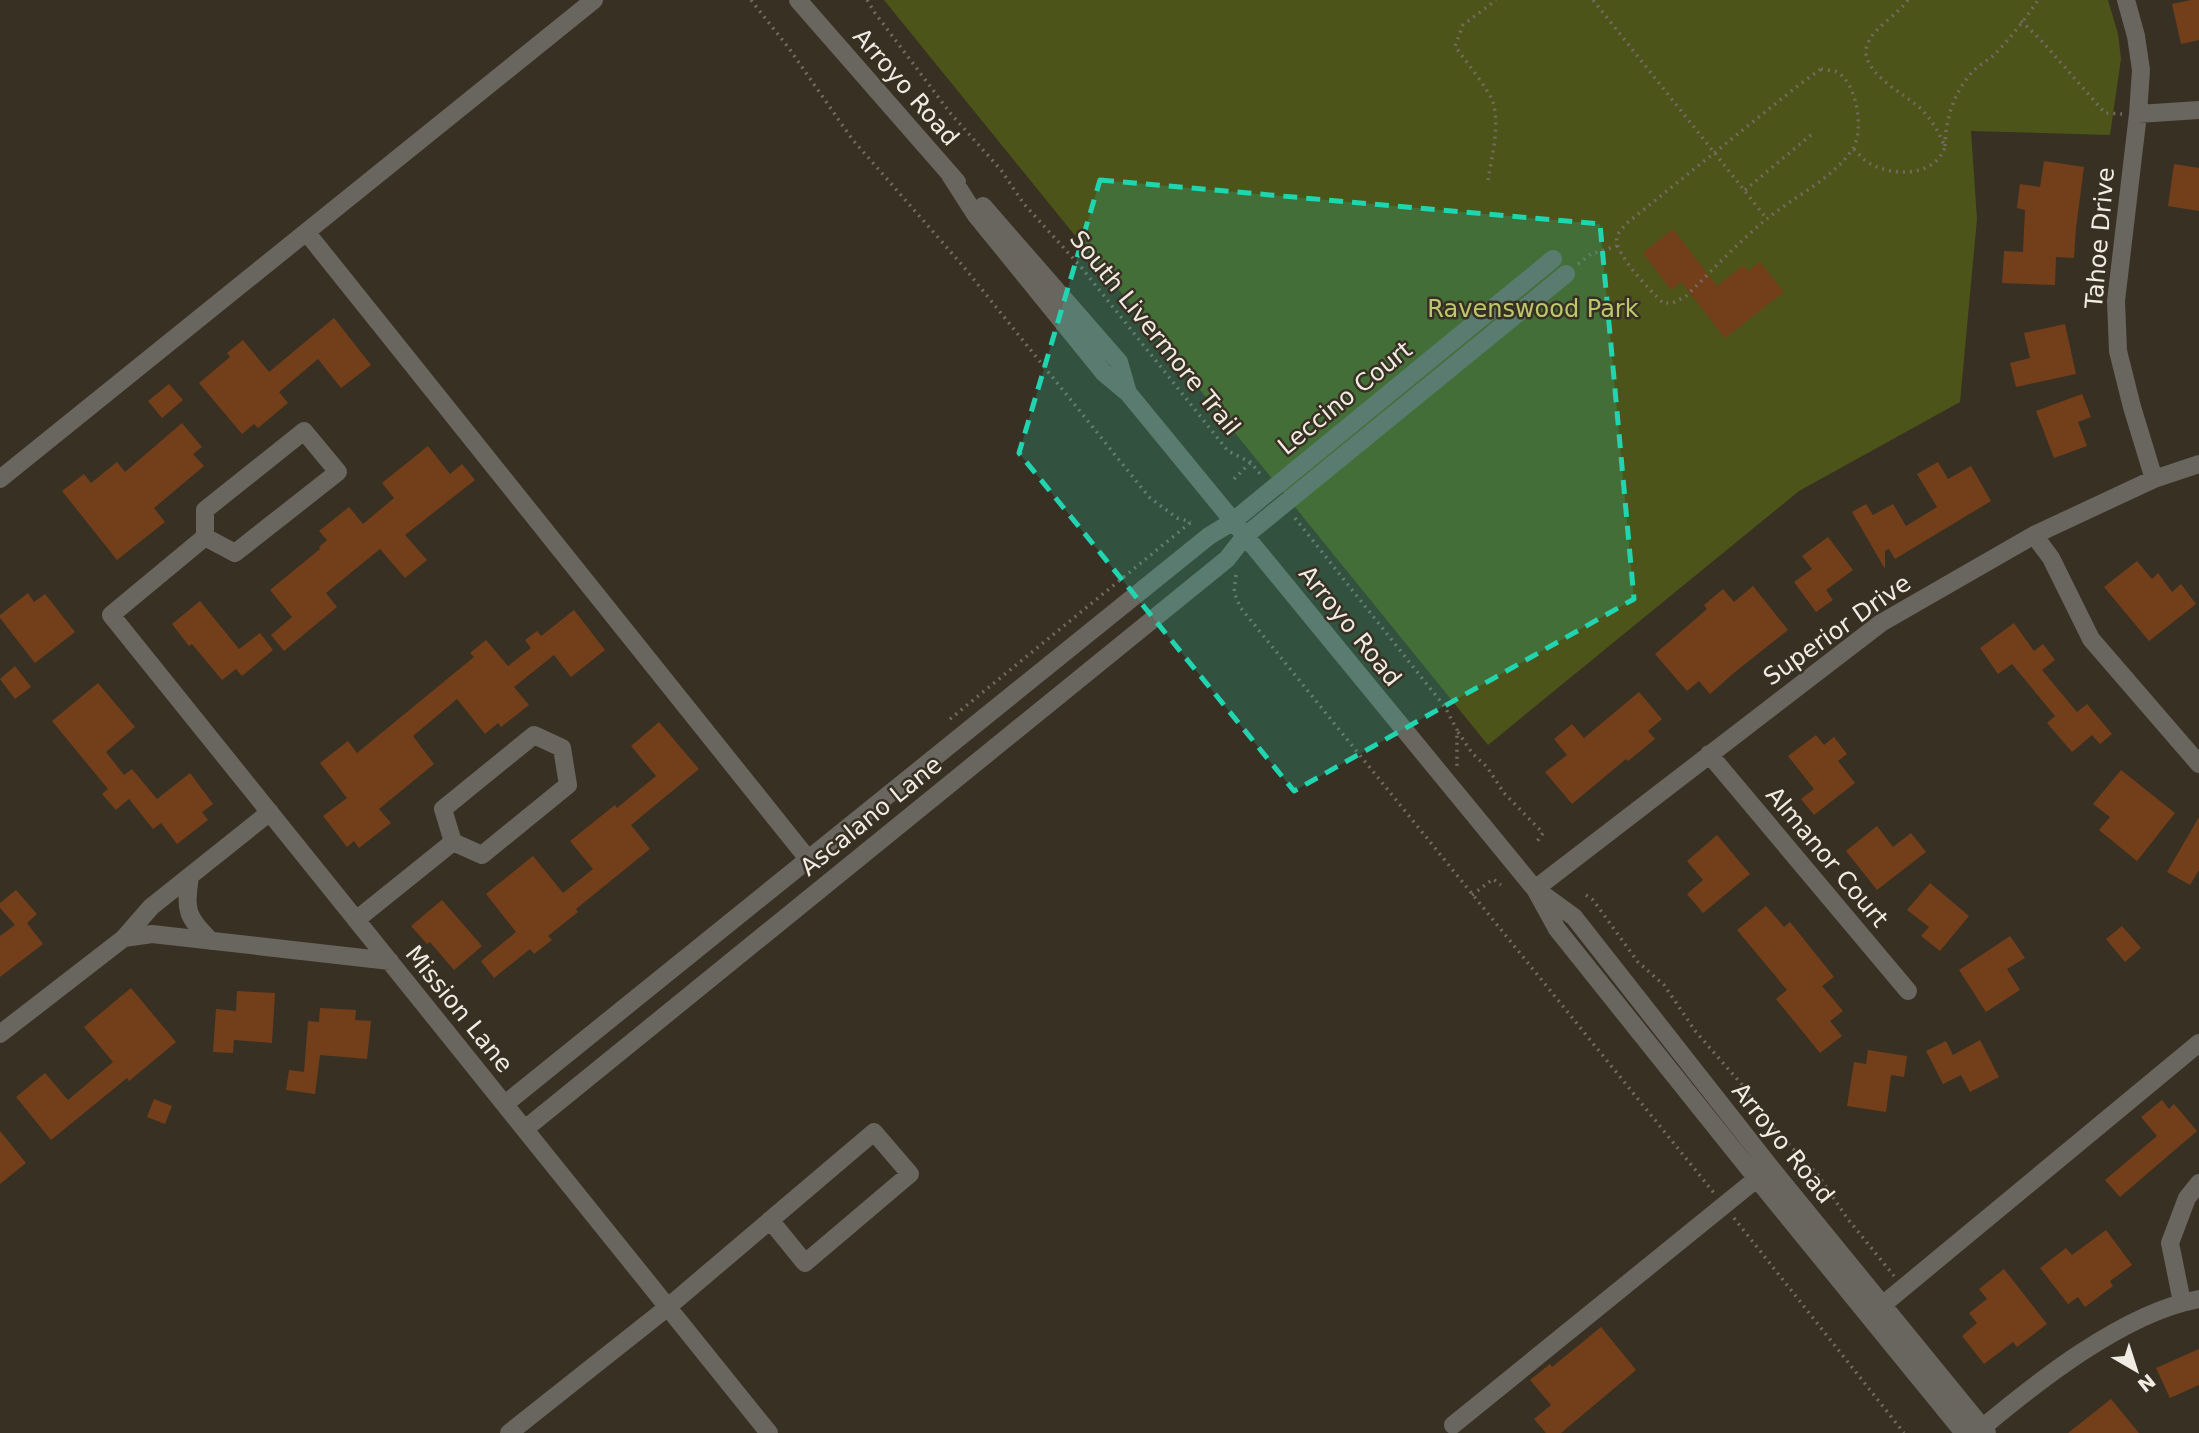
<svg xmlns="http://www.w3.org/2000/svg" width="2199" height="1433" viewBox="0 0 2199 1433" font-family="'DejaVu Sans',sans-serif">
<style>
.green{fill:#4d5419}
.building{fill:#733f1b}
.lines{fill:none;stroke-linecap:round;stroke-linejoin:round}
.path{stroke:#726b5f;stroke-width:3.5;stroke-dasharray:2 5;stroke-linecap:butt}
.minor{stroke:#69655f;stroke-width:18}
.marked{fill:#20d5b0;fill-opacity:0.2;stroke:#20d5b0;stroke-width:5;stroke-dasharray:14 9;stroke-linejoin:round}
.labels{text-anchor:middle;stroke-width:5;stroke-linejoin:round;paint-order:stroke}
.street-label{font-size:24px;fill:#f0ebe3;stroke:#383023}
.park-label{font-size:24px;fill:#bbc86d;stroke:#383023}
</style>
<rect width="100%" height="100%" fill="#383023"/>
<path class="green" d="M 884,0 L 2108,0 L 2118,34 L 2121,59 L 2110,135 L 1971,131 L 1977,219 L 1960,402 L 1799,491 L 1488,745 Z"/>
<path class="building" d="M 2191,0 L 2199,0 L 2199,40 L 2181,44 L 2172,4 Z
M 2044,161 L 2084,167 L 2076,228 L 2074,258 L 2056,257 L 2055,285 L 2002,283 L 2004,251 L 2023,252 L 2025,210 L 2017,208 L 2020,184 L 2040,187 Z
M 2174,164 L 2199,168 L 2199,211 L 2168,206 Z
M 1673,229 L 1717,286 L 1744,265 L 1748,271 L 1760,262 L 1784,292 L 1725,338 L 1681,282 L 1671,290 L 1643,253 Z
M 334,318 L 371,365 L 341,388 L 318,359 L 279,392 L 288,403 L 258,428 L 254,424 L 242,434 L 199,383 L 230,357 L 227,353 L 243,340 L 269,372 Z
M 2065,324 L 2076,374 L 2016,387 L 2010,363 L 2030,358 L 2024,333 Z
M 169,384 L 183,400 L 162,418 L 148,401 Z
M 2082,394 L 2091,417 L 2078,422 L 2087,446 L 2054,458 L 2036,411 Z
M 182,423 L 202,447 L 193,454 L 204,466 L 154,508 L 165,522 L 117,560 L 62,491 L 84,474 L 91,483 L 117,462 L 125,472 Z
M 428,446 L 450,474 L 462,464 L 475,480 L 405,535 L 427,560 L 405,578 L 380,549 L 326,593 L 337,607 L 284,651 L 271,635 L 292,617 L 270,590 L 320,549 L 319,547 L 327,540 L 319,531 L 349,507 L 363,524 L 394,498 L 382,483 Z
M 1938,462 L 1948,479 L 1971,466 L 1991,501 L 1895,559 L 1889,549 L 1885,551 L 1885,569 L 1852,512 L 1866,504 L 1873,515 L 1893,504 L 1906,526 L 1937,507 L 1917,474 Z
M 1828,537 L 1853,570 L 1826,590 L 1833,600 L 1816,612 L 1794,582 L 1812,569 L 1802,556 Z
M 2137,561 L 2152,579 L 2158,573 L 2172,592 L 2181,584 L 2196,604 L 2149,641 L 2104,587 Z
M 1753,586 L 1788,630 L 1735,672 L 1710,694 L 1699,681 L 1687,691 L 1655,654 L 1707,609 L 1704,605 L 1723,589 L 1734,602 Z
M 28,593 L 34,602 L 45,594 L 75,632 L 35,663 L 0,618 L 0,615 Z
M 200,601 L 239,649 L 260,633 L 273,650 L 242,676 L 236,669 L 222,680 L 192,644 L 189,646 L 172,624 Z
M 574,610 L 605,650 L 571,677 L 554,655 L 514,687 L 529,705 L 501,727 L 498,723 L 485,734 L 457,699 L 413,736 L 434,764 L 379,809 L 391,823 L 359,848 L 354,841 L 347,847 L 323,816 L 347,798 L 320,763 L 348,741 L 357,753 L 474,657 L 470,653 L 486,640 L 508,666 L 531,648 L 525,640 L 537,631 L 541,636 Z
M 2014,623 L 2034,651 L 2043,644 L 2055,660 L 2042,670 L 2077,712 L 2087,704 L 2112,734 L 2100,744 L 2092,735 L 2072,752 L 2047,723 L 2055,716 L 2012,664 L 1998,674 L 1980,648 Z
M 15,666 L 31,687 L 15,699 L 0,679 Z
M 98,683 L 135,727 L 106,752 L 124,775 L 132,769 L 157,799 L 190,773 L 213,804 L 202,812 L 208,820 L 177,844 L 161,823 L 153,829 L 129,799 L 116,810 L 102,794 L 108,789 L 52,721 Z
M 1639,692 L 1662,719 L 1648,731 L 1655,739 L 1628,761 L 1626,759 L 1572,804 L 1545,772 L 1567,755 L 1554,739 L 1572,724 L 1584,738 Z
M 659,722 L 699,769 L 631,825 L 650,849 L 576,909 L 578,912 L 548,936 L 552,940 L 534,954 L 530,949 L 494,978 L 481,961 L 516,932 L 486,894 L 533,856 L 563,893 L 593,869 L 570,841 L 615,805 L 617,808 L 656,776 L 631,746 Z
M 1816,735 L 1824,745 L 1834,737 L 1847,754 L 1838,761 L 1855,783 L 1814,815 L 1801,799 L 1814,789 L 1788,756 Z
M 2121,770 L 2175,813 L 2137,861 L 2099,830 L 2110,817 L 2093,804 Z
M 2199,817 L 2199,870 L 2190,885 L 2167,872 Z
M 1877,826 L 1893,847 L 1911,833 L 1926,852 L 1877,890 L 1846,851 Z
M 1717,835 L 1750,874 L 1703,913 L 1687,894 L 1703,880 L 1687,861 Z
M 1930,883 L 1969,916 L 1940,951 L 1921,936 L 1929,927 L 1907,910 Z
M 16,890 L 37,914 L 27,923 L 43,944 L 0,977 L 0,936 L 15,925 L 0,908 L 0,903 Z
M 442,900 L 482,946 L 454,970 L 430,942 L 427,944 L 411,926 Z
M 1766,906 L 1784,927 L 1790,922 L 1834,977 L 1822,986 L 1843,1011 L 1830,1021 L 1842,1036 L 1820,1053 L 1776,999 L 1787,990 L 1737,930 Z
M 2122,926 L 2141,948 L 2125,962 L 2106,939 Z
M 2010,936 L 2025,958 L 2007,969 L 2020,990 L 1986,1012 L 1959,970 Z
M 131,988 L 176,1042 L 129,1081 L 127,1078 L 51,1140 L 16,1097 L 45,1073 L 68,1100 L 113,1062 L 84,1027 Z
M 237,991 L 275,993 L 272,1043 L 234,1040 L 233,1053 L 213,1052 L 216,1009 L 236,1011 Z
M 320,1008 L 356,1010 L 355,1020 L 371,1021 L 367,1059 L 320,1055 L 315,1094 L 286,1090 L 289,1070 L 304,1072 L 308,1021 L 319,1022 Z
M 1980,1040 L 1999,1077 L 1970,1092 L 1961,1075 L 1943,1084 L 1926,1051 L 1946,1041 L 1953,1055 Z
M 1868,1050 L 1907,1056 L 1904,1077 L 1891,1075 L 1886,1112 L 1847,1106 L 1854,1062 L 1866,1064 Z
M 154,1099 L 172,1106 L 165,1124 L 147,1117 Z
M 2162,1100 L 2169,1109 L 2174,1104 L 2197,1131 L 2120,1197 L 2105,1180 L 2157,1136 L 2141,1117 Z
M 0,1131 L 26,1163 L 0,1184 Z
M 2106,1230 L 2132,1265 L 2110,1281 L 2113,1286 L 2085,1307 L 2078,1297 L 2068,1304 L 2040,1268 L 2066,1248 L 2072,1255 Z
M 2004,1269 L 2047,1324 L 2017,1347 L 2013,1342 L 1984,1364 L 1962,1336 L 1977,1323 L 1969,1313 L 1987,1299 L 1979,1289 Z
M 1601,1327 L 1636,1370 L 1561,1433 L 1546,1433 L 1534,1419 L 1551,1405 L 1530,1380 L 1550,1364 L 1552,1367 Z
M 2199,1349 L 2199,1385 L 2170,1398 L 2156,1368 Z
M 2111,1399 L 2139,1433 L 2068,1433 Z"/>
<g class="lines">
<path class="path" d="M 751,0 L 788,47 L 852,139 L 963,266 L 1149,497 L 1177,518 L 1191,522
M 867,0 L 875,13 L 951,114 L 1001,170 L 1024,204 L 1081,267 L 1228,451 L 1250,462 L 1262,476
M 1593,0 L 1767,219
M 1908,0 C 1897,15 1874,28 1868,43 C 1855,71 1908,95 1922,110 C 1933,121 1939,133 1945,147 C 1945,122 1953,95 1969,76 C 1975,67 1986,62 1994,55 C 2008,41 2028,16 2038,0
M 2021,21 L 2040,39 L 2105,113 L 2122,114
M 1821,69 C 1825,70 1833,70 1837,72 C 1857,83 1865,132 1852,150 C 1832,179 1795,196 1768,218 C 1739,241 1713,270 1686,296 L 1673,303 L 1663,303 C 1651,291 1613,253 1617,237 C 1618,232 1624,227 1627,223 L 1800,84 Z
M 1854,149 C 1859,154 1864,161 1871,164 C 1895,177 1935,176 1945,147
M 1488,180 C 1492,156 1500,127 1493,102 C 1489,90 1464,59 1455,46 L 1463,25 L 1496,0
M 1745,190 L 1812,134
M 1578,264 L 1591,254 L 1617,246
M 1234,479 L 1250,463
M 1295,518 L 1445,707 L 1457,730 L 1457,766
M 1236,575 L 1234,592 L 1240,607 L 1714,1193
M 950,719 L 1191,522
M 1458,732 L 1472,753 L 1487,767 L 1504,793 L 1543,833 L 1536,843
M 1472,895 L 1493,879 L 1501,885
M 1586,895 L 1593,900 L 1638,962 L 1664,985 L 1696,1032 L 1744,1087 L 1763,1117 L 1818,1175 L 1847,1218 L 1894,1276
M 1734,1218 L 1904,1433"/>
<path class="minor" d="M 798,0 L 957,182
M 2126,0 L 2136,36 L 2141,70 L 2138,114 L 2116,301 L 2118,351 L 2132,407 L 2154,479
M 2138,114 L 2199,110
M 950,175 L 975,214 L 1104,373 L 1128,393 L 1535,889 L 1557,929 L 1757,1179 L 1964,1433
M 983,206 L 1119,362 L 1128,393
M 307,233 L 808,859
M 0,479 L 594,0
M 2034,535 L 2051,558 L 2091,639 L 2199,764
M 205,537 L 235,553 L 338,472 L 304,431 L 205,510 L 205,537 L 111,615 L 769,1433
M 1709,754 L 1908,991
M 190,876 C 185,912 186,915 211,941
M 1535,889 L 1881,623 L 2034,535 L 2154,479 L 2199,464
M 1541,893 L 1574,917 L 1771,1168 L 1987,1433
M 356,920 L 453,842 L 443,809 L 534,735 L 562,748 L 568,785 L 482,855 L 453,842
M 124,938 L 152,934 L 390,961
M 0,1034 L 124,938 L 151,907 L 270,812
M 505,1104 L 1209,536 L 1232,522 L 1553,259
M 525,1129 L 1227,559 L 1245,536 L 1566,274
M 2182,1302 L 2170,1243 L 2187,1198 L 2199,1183
M 1874,1312 L 2199,1043
M 1453,1425 L 1765,1172
M 509,1433 L 668,1307 L 874,1132 L 910,1174 L 805,1263 L 770,1220
M 1976,1433 C 2034,1384 2124,1312 2199,1299"/>
</g>
<path class="marked" d="M 1100,180 L 1600,224 L 1634,599 L 1294,791 L 1019,453 Z"/>
<g class="labels">
<g class="street-label">
<text transform="translate(906 87) rotate(49)" y="8">Arroyo Road</text>
<text transform="translate(2100 238) rotate(-85)" y="8">Tahoe Drive</text>
<text transform="translate(1155 333) rotate(51)" y="8">South Livermore Trail</text>
<text transform="translate(1345 398) rotate(-39)" y="8">Leccino Court</text>
<text transform="translate(1350 626) rotate(51)" y="8">Arroyo Road</text>
<text transform="translate(1837 630) rotate(-35)" y="8">Superior Drive</text>
<text transform="translate(871 816) rotate(-39)" y="8">Ascalano Lane</text>
<text transform="translate(1827 857) rotate(50)" y="8">Almanor Court</text>
<text transform="translate(459 1009) rotate(51)" y="8">Mission Lane</text>
<text transform="translate(1783 1143) rotate(51)" y="8">Arroyo Road</text>
</g>
<g class="park-label">
<text x="1533" y="317">Ravenswood Park</text>
</g>
</g>
<g transform="translate(2136 1370) rotate(141)" stroke="#383023" stroke-width="5" paint-order="stroke">
<path d="M0-5L12 26L0 18L-12 26Z" fill="#f0ebe3"/>
<text y="-10" font-size="19" font-weight="bold" text-anchor="middle" fill="#f0ebe3">N</text>
</g>
</svg>
